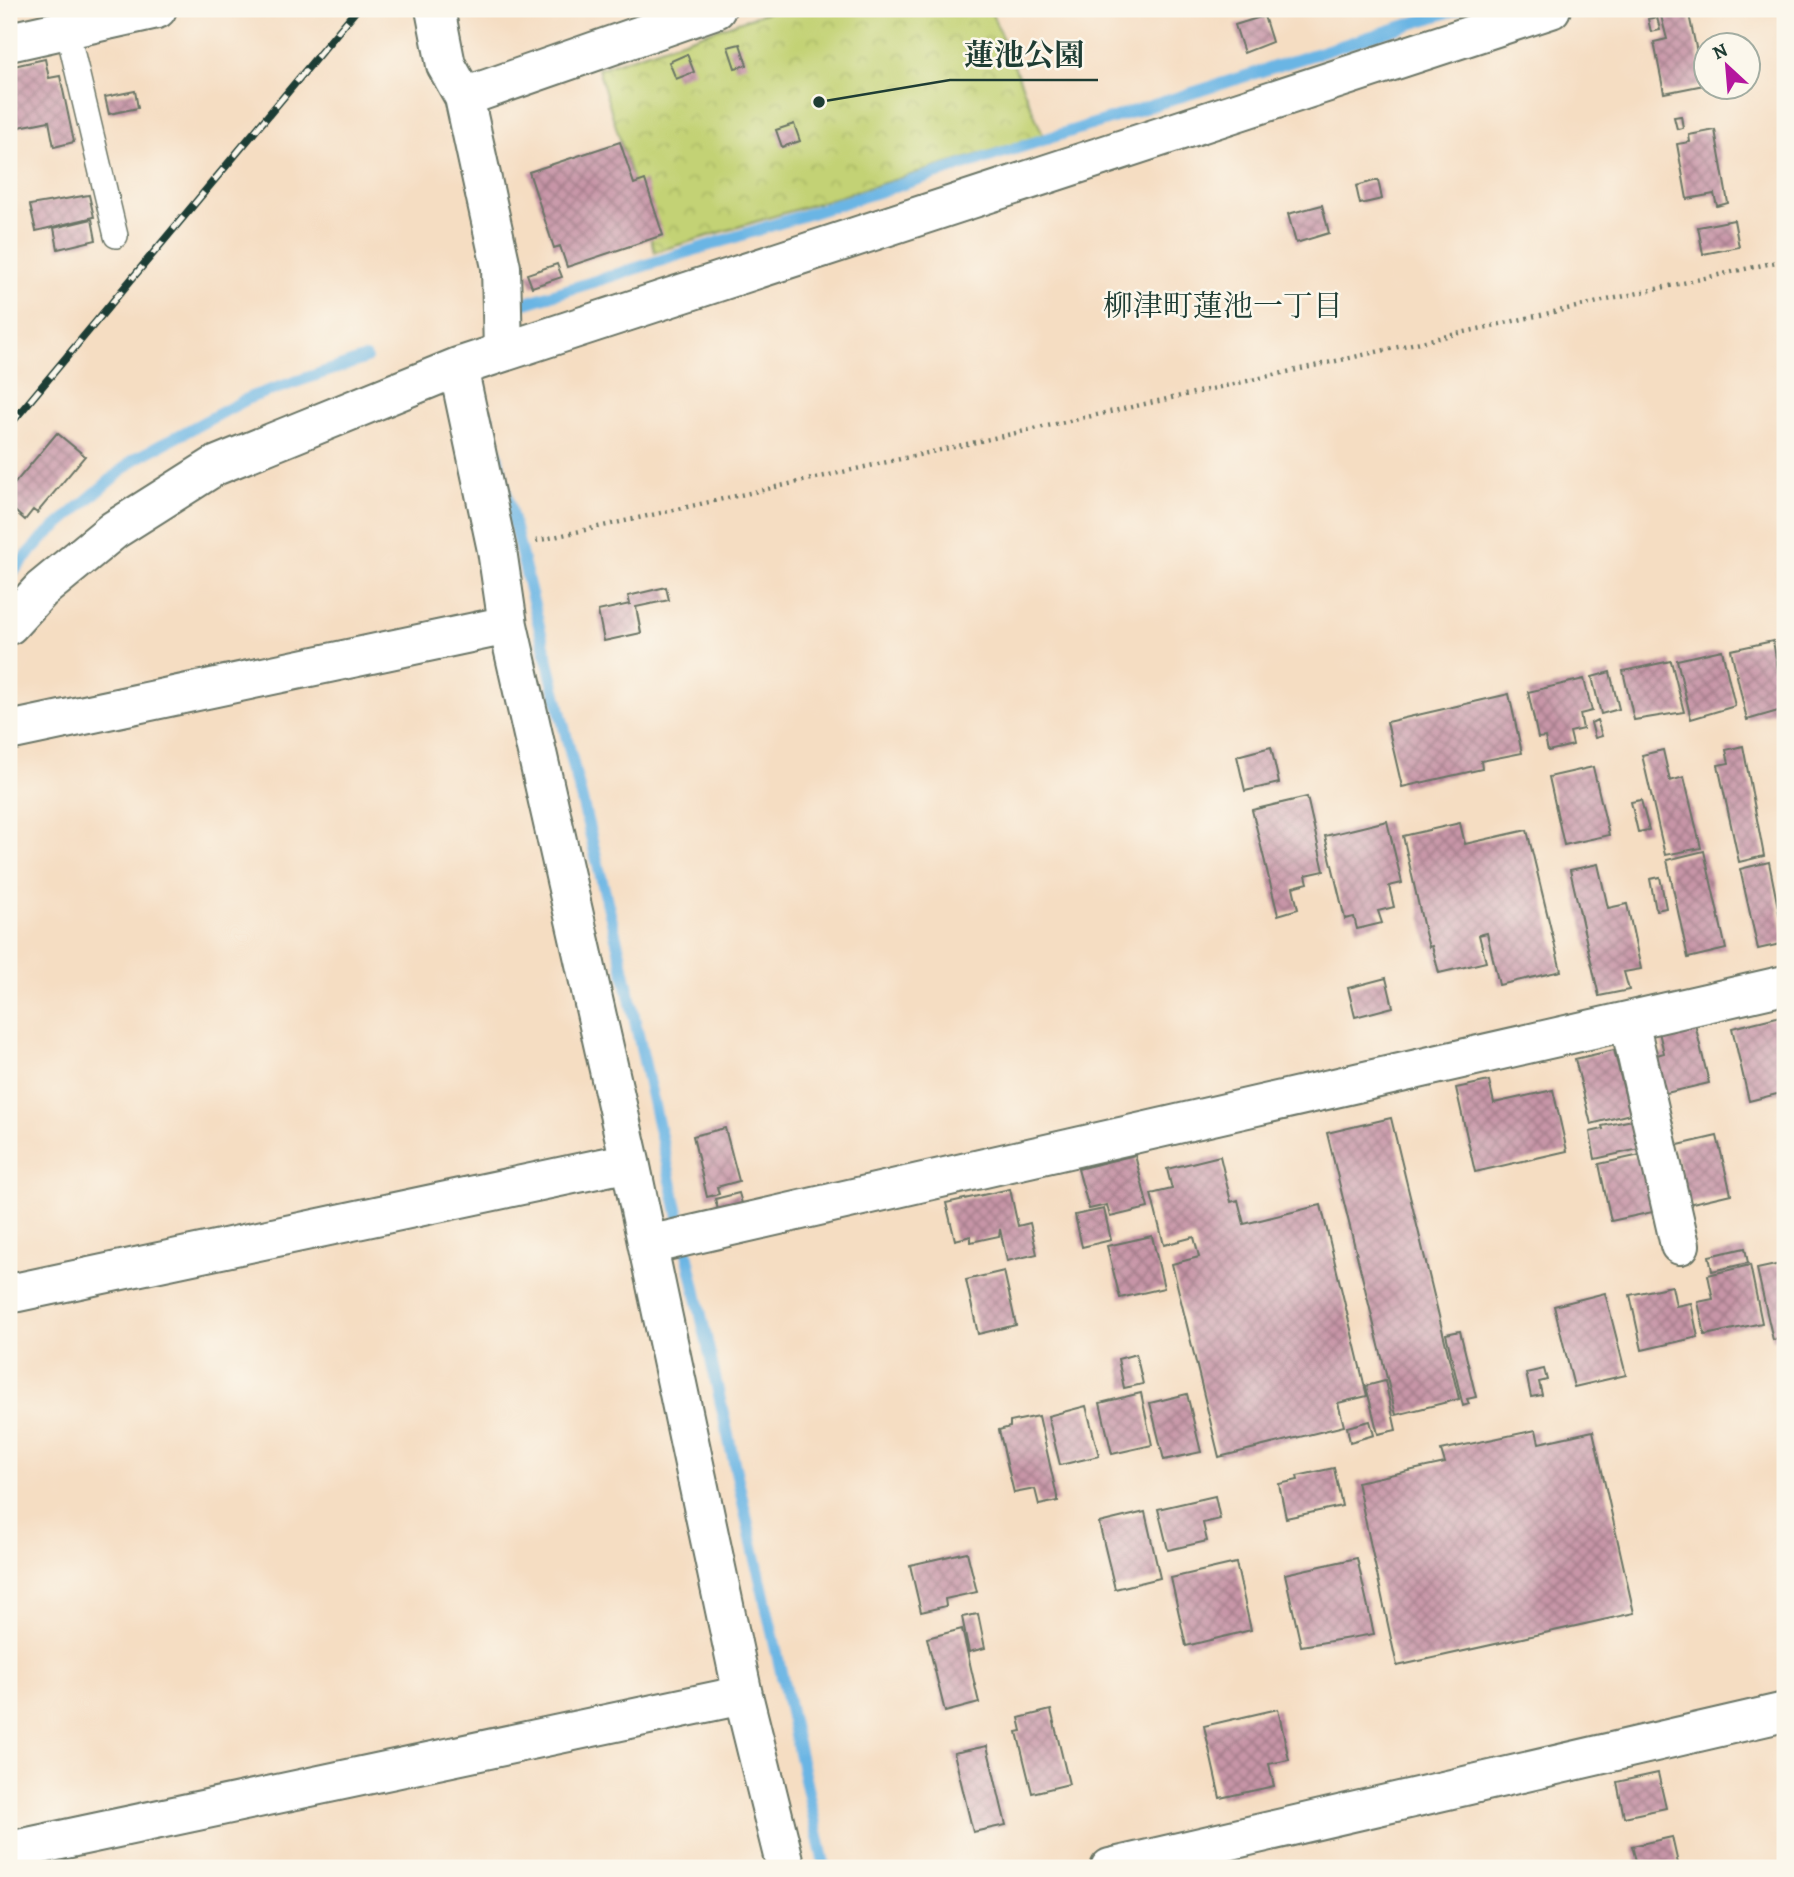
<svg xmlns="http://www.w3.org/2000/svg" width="1794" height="1877" viewBox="0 0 1794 1877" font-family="Alegreya,'Noto Serif JP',serif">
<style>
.park{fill:url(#park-crowns);stroke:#718854;stroke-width:2}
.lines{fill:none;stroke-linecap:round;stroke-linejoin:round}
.stream{stroke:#6bb5e4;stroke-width:12}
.building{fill:url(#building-cross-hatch)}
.lane-casing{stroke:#6a7566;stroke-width:26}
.street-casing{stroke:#6a7566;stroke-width:42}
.path{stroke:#6a7566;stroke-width:4.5;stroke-dasharray:2 5;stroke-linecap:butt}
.lane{stroke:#fff;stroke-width:23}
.street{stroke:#fff;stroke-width:38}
.rail-casing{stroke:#1f3d34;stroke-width:8}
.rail{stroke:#fbf7ec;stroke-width:5;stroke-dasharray:16;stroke-linecap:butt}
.labels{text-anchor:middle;stroke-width:5;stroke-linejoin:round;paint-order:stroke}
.neighbourhood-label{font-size:30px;fill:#1f3d34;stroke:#fbf7ec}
.leader{fill:none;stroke:#1f3d34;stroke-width:2.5}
.callout-dot{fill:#1f3d34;stroke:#fbf7ec;stroke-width:2.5}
.callout-label{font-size:30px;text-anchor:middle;font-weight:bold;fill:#1f3d34;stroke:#fbf7ec;stroke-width:5;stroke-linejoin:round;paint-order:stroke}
</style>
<defs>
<pattern id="park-crowns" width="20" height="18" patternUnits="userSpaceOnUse" patternTransform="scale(1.75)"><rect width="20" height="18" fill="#c3d274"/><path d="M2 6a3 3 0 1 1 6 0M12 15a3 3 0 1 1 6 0" fill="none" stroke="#a7b565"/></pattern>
<pattern id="building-cross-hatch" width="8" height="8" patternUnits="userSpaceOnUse" patternTransform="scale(1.75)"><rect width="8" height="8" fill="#c795a7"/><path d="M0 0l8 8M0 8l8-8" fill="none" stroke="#a17b89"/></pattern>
</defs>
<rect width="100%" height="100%" fill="#fbf7ec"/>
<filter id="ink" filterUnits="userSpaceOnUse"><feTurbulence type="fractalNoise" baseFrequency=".0143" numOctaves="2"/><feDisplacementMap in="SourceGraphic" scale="14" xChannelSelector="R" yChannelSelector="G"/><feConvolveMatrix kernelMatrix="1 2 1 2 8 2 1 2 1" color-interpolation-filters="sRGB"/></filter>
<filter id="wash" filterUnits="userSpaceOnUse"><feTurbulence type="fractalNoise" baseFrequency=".00686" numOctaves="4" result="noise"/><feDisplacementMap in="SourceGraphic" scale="28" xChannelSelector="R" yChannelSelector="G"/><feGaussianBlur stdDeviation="1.57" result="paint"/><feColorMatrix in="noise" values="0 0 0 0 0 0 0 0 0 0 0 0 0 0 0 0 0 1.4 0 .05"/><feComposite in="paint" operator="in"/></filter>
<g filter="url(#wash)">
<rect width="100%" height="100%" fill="#f5ddc2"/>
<path class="park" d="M 777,9 L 990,9 L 1043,135 L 655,252 L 598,69 Z"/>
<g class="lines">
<path class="stream" d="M 526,303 L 1458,9
M 487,415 L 620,954 L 825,1868
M 9,576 L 44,537 L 135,459 L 251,397 L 366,358"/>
</g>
<g id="blocks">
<path class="building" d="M 1688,10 L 1704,85 L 1664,93 L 1654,42 L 1667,39 L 1661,16 Z
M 1264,16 L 1272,42 L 1244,53 L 1235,25 Z
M 1657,17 L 1660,30 L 1651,32 L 1648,19 Z
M 740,44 L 747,65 L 735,68 L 728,47 Z
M 687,54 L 694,72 L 676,79 L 669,62 Z
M 45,59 L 49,78 L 60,76 L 74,142 L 54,147 L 49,121 L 9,129 L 9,67 Z
M 135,91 L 138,108 L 109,114 L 105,97 Z
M 1681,116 L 1683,128 L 1677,129 L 1674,117 Z
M 794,124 L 800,141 L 782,147 L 776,130 Z
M 1715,130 L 1728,203 L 1717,206 L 1714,194 L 1687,199 L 1677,144 L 1690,142 L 1689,135 Z
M 620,142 L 634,184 L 645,180 L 663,235 L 567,267 L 560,246 L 554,248 L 529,172 Z
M 1378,180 L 1382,199 L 1360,204 L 1356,186 Z
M 89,195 L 94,217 L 36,231 L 30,205 Z
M 1322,205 L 1329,233 L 1296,243 L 1288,214 Z
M 92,219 L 96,240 L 58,249 L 54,228 Z
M 1734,220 L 1739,247 L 1703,254 L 1698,227 Z
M 557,264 L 562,277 L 532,287 L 527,274 Z
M 57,433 L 85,456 L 37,513 L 33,510 L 25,520 L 9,506 L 9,490 Z
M 666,587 L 669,600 L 636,607 L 641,633 L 604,641 L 598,611 L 630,604 L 628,596 Z
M 1773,641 L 1785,709 L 1747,720 L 1731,650 Z
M 1722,650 L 1735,706 L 1691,719 L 1677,660 Z
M 1671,661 L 1684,712 L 1634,720 L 1623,671 Z
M 1610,672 L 1619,709 L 1601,714 L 1592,677 Z
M 1584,679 L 1592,711 L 1580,714 L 1583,729 L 1570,732 L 1573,745 L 1548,751 L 1545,737 L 1538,738 L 1528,692 Z
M 1509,694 L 1522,753 L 1481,761 L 1482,769 L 1402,787 L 1387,722 Z
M 1597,720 L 1602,736 L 1595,738 L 1591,723 Z
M 1743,746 L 1764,856 L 1739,862 L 1718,765 L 1729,763 L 1726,750 Z
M 1271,747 L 1279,783 L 1245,791 L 1237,756 Z
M 1663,750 L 1670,781 L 1684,777 L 1701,848 L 1665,855 L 1642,755 Z
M 1593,767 L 1609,835 L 1564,845 L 1549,777 Z
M 1307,797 L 1324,871 L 1306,875 L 1308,883 L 1293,887 L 1298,909 L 1278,915 L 1252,810 Z
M 1641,800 L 1649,830 L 1638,832 L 1631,802 Z
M 1387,821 L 1402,883 L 1389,886 L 1394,907 L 1378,911 L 1382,923 L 1357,929 L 1354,917 L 1345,919 L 1325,836 Z
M 1460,823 L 1465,844 L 1527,830 L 1561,971 L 1499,985 L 1487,933 L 1479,935 L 1486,962 L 1439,973 L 1432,946 L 1429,947 L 1425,933 L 1403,836 Z
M 1704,851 L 1726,949 L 1688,958 L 1667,860 Z
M 1769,862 L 1785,943 L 1758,949 L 1740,869 Z
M 1598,864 L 1608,908 L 1627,904 L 1641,969 L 1624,972 L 1629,990 L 1599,996 L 1570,870 Z
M 1660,877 L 1666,908 L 1656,910 L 1650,879 Z
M 1386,978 L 1393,1007 L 1355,1017 L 1348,988 Z
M 1785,1015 L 1785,1092 L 1749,1101 L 1732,1028 Z
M 1695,1024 L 1709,1083 L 1662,1094 L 1653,1056 L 1664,1053 L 1659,1032 Z
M 1614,1050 L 1630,1114 L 1591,1124 L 1575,1059 Z
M 1489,1081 L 1494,1103 L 1553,1090 L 1567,1151 L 1475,1172 L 1456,1088 Z
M 1391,1118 L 1459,1399 L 1396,1415 L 1327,1133 Z
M 1633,1120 L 1639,1149 L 1595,1159 L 1590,1132 L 1603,1129 L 1602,1126 Z
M 725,1128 L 739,1181 L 717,1187 L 719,1194 L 707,1197 L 693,1136 Z
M 1717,1136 L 1731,1194 L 1688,1204 L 1674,1146 Z
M 1645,1154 L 1657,1211 L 1611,1221 L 1599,1164 Z
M 1135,1155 L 1148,1208 L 1110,1217 L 1107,1205 L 1089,1209 L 1078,1169 Z
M 1220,1156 L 1231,1202 L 1238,1200 L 1244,1224 L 1321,1205 L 1367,1396 L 1338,1403 L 1344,1426 L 1219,1457 L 1172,1264 L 1199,1257 L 1194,1237 L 1164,1245 L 1151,1194 L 1172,1189 L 1167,1169 Z
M 1010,1189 L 1018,1226 L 1030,1223 L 1037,1254 L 1007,1261 L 1000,1229 L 999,1236 L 971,1242 L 971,1236 L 955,1240 L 946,1203 Z
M 739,1193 L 743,1207 L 719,1213 L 715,1199 Z
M 1104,1209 L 1111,1240 L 1082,1247 L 1075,1215 Z
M 1152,1236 L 1164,1288 L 1120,1298 L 1107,1246 Z
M 1745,1248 L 1748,1263 L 1712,1271 L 1709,1256 Z
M 1785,1263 L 1785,1338 L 1773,1340 L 1757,1269 Z
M 1750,1265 L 1762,1323 L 1705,1335 L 1698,1302 L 1713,1299 L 1708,1275 Z
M 1004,1271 L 1016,1325 L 978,1334 L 966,1280 Z
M 1672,1286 L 1676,1306 L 1691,1303 L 1698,1337 L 1642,1350 L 1630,1295 Z
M 1605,1293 L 1626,1375 L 1574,1387 L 1554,1306 Z
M 1460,1331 L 1476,1397 L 1467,1399 L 1469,1404 L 1463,1406 L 1446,1334 Z
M 1136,1354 L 1143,1384 L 1124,1388 L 1118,1359 Z
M 1544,1369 L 1547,1380 L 1539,1382 L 1542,1395 L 1531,1397 L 1526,1373 Z
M 1385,1381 L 1396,1430 L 1378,1434 L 1366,1386 Z
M 1141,1393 L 1152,1445 L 1112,1454 L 1100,1403 Z
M 1187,1394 L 1201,1452 L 1164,1460 L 1150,1403 Z
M 1086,1406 L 1099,1456 L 1060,1465 L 1048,1416 Z
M 1039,1416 L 1058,1501 L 1039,1505 L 1035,1489 L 1014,1493 L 999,1430 L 1010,1427 L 1010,1422 Z
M 1370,1421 L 1374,1435 L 1350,1442 L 1347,1427 Z
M 1536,1430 L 1539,1443 L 1593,1431 L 1634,1613 L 1397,1666 L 1357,1482 L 1445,1463 L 1441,1450 Z
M 1334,1468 L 1342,1506 L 1286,1518 L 1279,1484 L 1298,1480 L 1297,1476 Z
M 1215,1496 L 1220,1519 L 1203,1523 L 1207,1541 L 1168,1550 L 1158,1509 Z
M 1145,1512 L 1160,1578 L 1115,1589 L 1099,1523 Z
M 967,1552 L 977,1592 L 945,1599 L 946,1606 L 921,1612 L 910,1565 Z
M 1357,1558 L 1374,1634 L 1301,1646 L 1285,1574 Z
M 1236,1563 L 1251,1630 L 1186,1646 L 1171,1578 Z
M 978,1614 L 985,1648 L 969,1652 L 962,1617 Z
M 962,1629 L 979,1703 L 945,1712 L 927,1638 Z
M 1278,1709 L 1289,1760 L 1269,1764 L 1274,1786 L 1220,1798 L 1204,1726 Z
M 1051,1710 L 1069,1784 L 1032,1793 L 1017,1732 L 1022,1731 L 1019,1718 Z
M 987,1746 L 1006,1825 L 973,1832 L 954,1753 Z
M 1658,1773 L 1666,1808 L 1624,1817 L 1617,1782 Z
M 1672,1837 L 1679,1868 L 1638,1868 L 1632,1846 Z"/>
</g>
</g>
<g filter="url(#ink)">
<use href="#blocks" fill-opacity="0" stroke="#6a7566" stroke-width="2"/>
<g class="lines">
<g class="lane-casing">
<path id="lane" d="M 67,29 L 116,236"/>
</g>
<g class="street-casing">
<path id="street" d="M 435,9 L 446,65 L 464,97 L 501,267 L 503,352
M 9,42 L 157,9
M 464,97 L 716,9
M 458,367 L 497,550 L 508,625 L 630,1162 L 743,1695 L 786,1868
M 9,625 L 41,590 L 114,530 L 215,466 L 458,367 L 1551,9
M 9,731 L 508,625
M 1629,1021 L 1680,1245
M 648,1245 L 1785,985
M 9,1294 L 630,1162
M 9,1851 L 743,1695
M 1110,1868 L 1785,1712"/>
</g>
<path class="path" d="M 536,541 L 1785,260"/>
<use href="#lane" class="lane"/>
<use href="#street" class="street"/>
<g class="rail-casing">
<path id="rail" d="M 9,426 L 357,9"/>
</g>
<use href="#rail" class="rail"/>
</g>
</g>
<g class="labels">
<g class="neighbourhood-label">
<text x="1223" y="316">柳津町蓮池一丁目</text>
</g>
</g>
<path class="leader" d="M819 102L950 80H1098"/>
<circle class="callout-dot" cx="819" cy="102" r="7"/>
<g class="callout-label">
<text x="1024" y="65">蓮池公園</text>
</g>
<rect width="1794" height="1877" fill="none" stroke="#fbf7ec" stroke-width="35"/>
<g transform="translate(1727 66) rotate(334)"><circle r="33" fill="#fbf7ec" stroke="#a3ada2" stroke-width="2"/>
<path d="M0-5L12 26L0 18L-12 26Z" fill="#b5179e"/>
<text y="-10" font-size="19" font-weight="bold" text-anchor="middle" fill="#1f3d34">N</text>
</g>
</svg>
